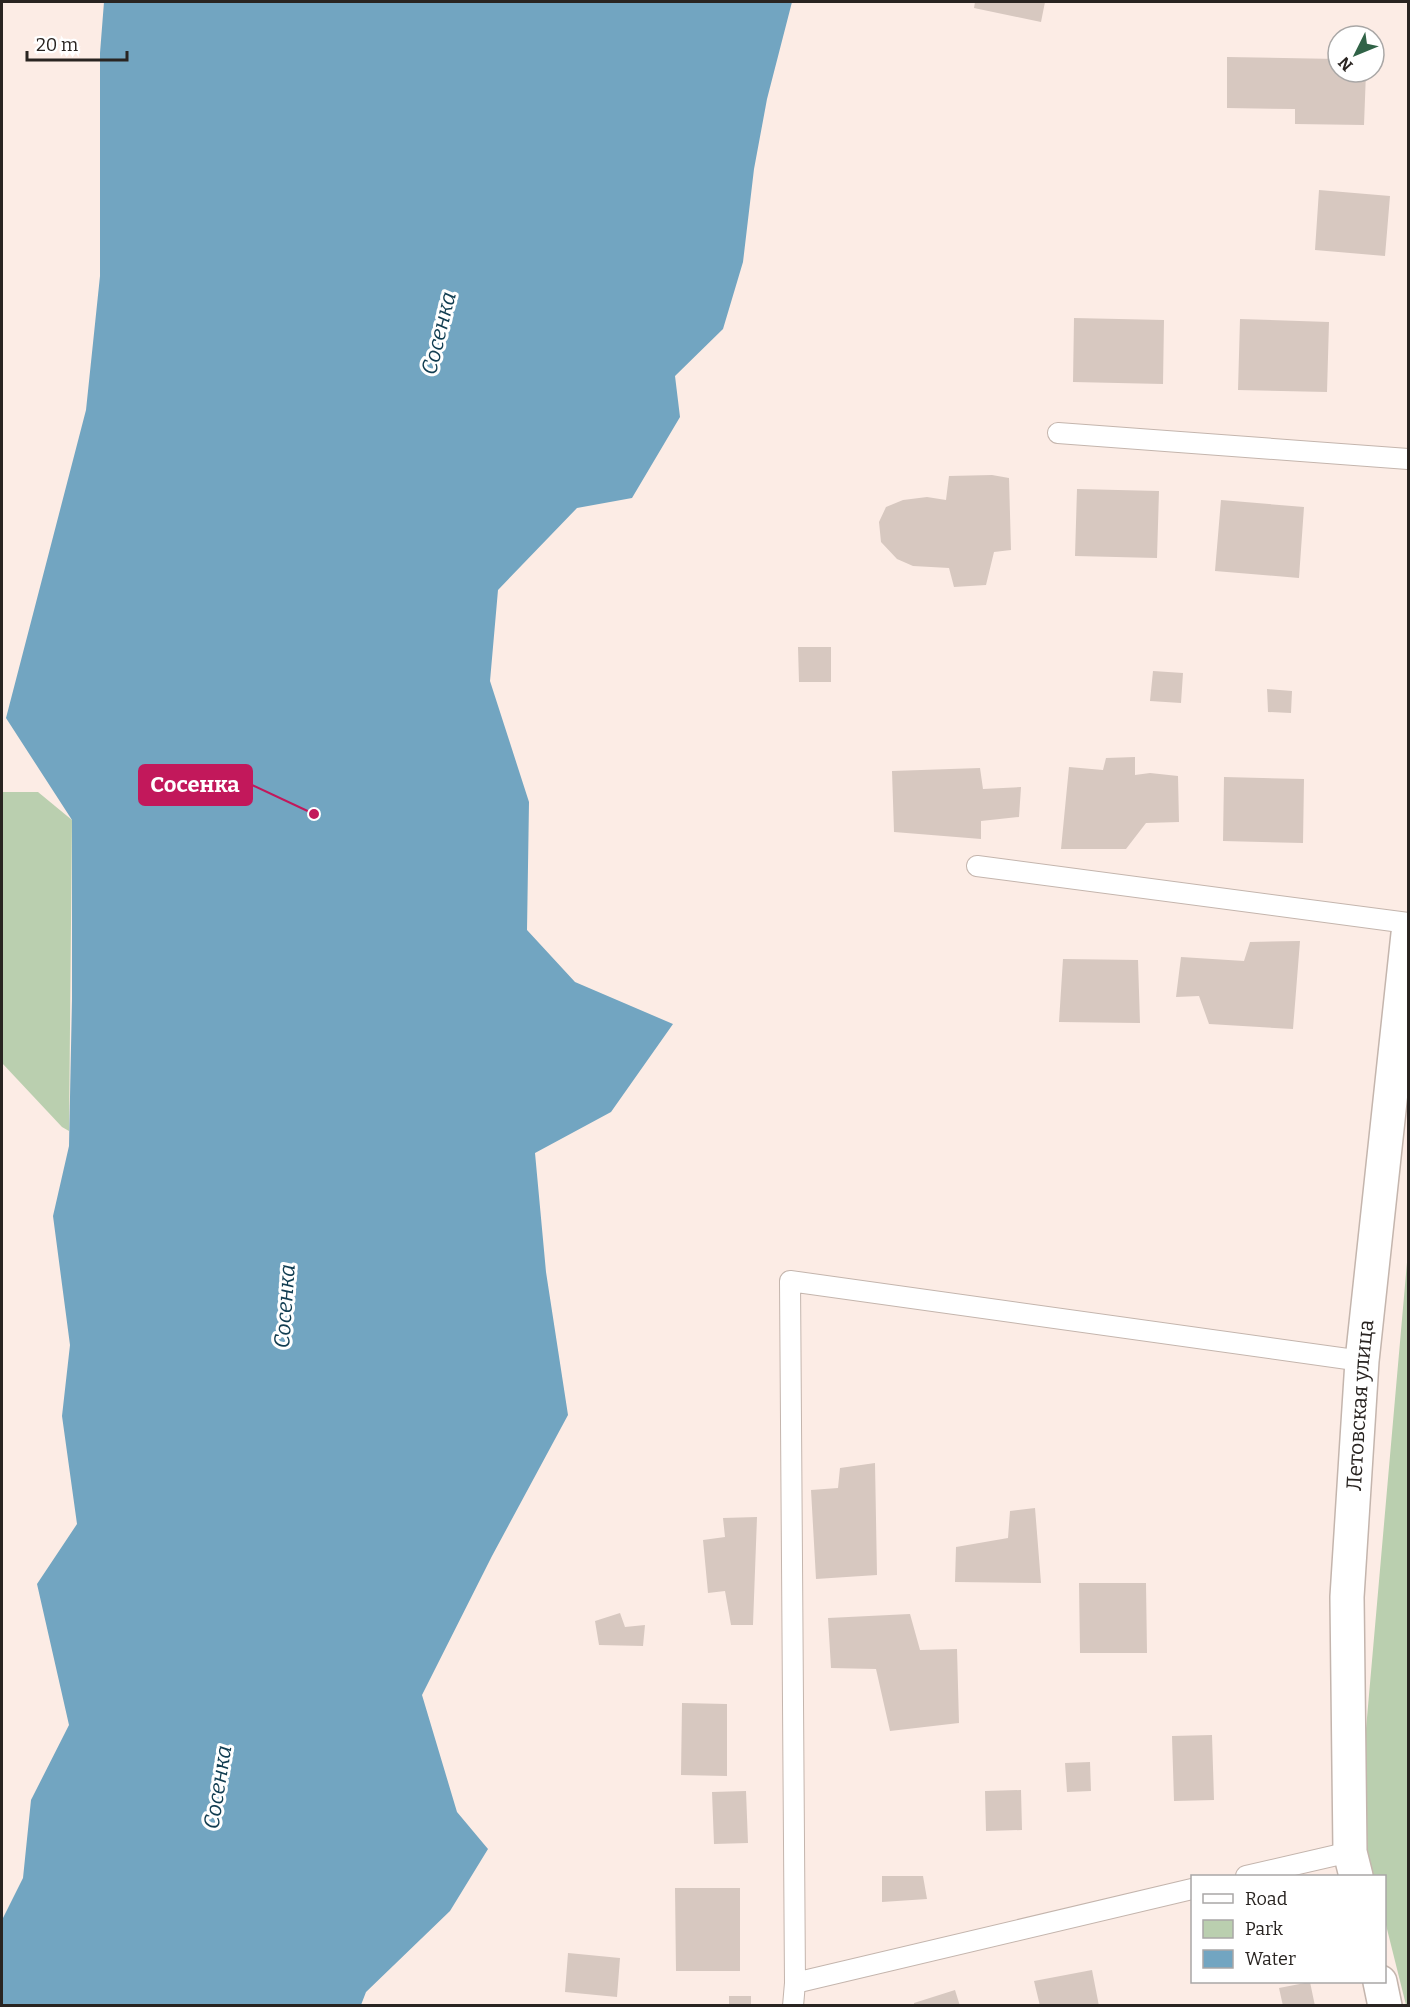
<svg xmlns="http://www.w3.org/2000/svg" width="1410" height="2007" viewBox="0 0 1410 2007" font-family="Bitter,serif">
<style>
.green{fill:#bacfaf}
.water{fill:#72a5c1}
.building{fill:#d7c8c0}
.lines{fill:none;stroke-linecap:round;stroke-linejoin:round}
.service-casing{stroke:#c4b5ad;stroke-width:22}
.minor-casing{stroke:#c4b5ad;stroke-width:36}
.service{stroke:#fff;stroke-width:20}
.minor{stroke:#fff;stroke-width:33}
.labels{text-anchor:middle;stroke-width:6;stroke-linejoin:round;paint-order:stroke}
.street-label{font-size:21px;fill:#292421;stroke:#fff}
.water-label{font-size:22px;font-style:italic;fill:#113d51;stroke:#fff}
.leader{fill:none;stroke:#c2185b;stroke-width:2}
.callout-dot{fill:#c2185b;stroke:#fff;stroke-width:2}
.callout{fill:#c2185b;stroke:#c2185b;stroke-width:2}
.callout-label{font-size:22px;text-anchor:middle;font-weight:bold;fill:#fff}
</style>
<rect width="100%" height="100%" fill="#fcece5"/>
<path class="green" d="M 2,792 L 38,792 L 72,820 L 69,1131 L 62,1127 L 2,1063 Z
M 1408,1251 L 1408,2005 L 1406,2005 L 1385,1921 L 1384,1876 L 1373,1876 L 1358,1820 Z"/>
<path class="water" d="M 104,2 L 792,2 L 767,99 L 754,169 L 743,262 L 723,329 L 675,376 L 680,417 L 632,498 L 577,508 L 498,590 L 490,681 L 529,802 L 527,930 L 575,982 L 673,1024 L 611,1112 L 535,1153 L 546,1272 L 568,1415 L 492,1556 L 422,1695 L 457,1812 L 488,1849 L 450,1911 L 366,1992 L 361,2005 L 2,2005 L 2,1920 L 23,1878 L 31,1800 L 69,1725 L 37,1584 L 77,1524 L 62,1416 L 70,1345 L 53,1216 L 69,1146 L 72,999 L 72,820 L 6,718 L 86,410 L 100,276 L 100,53 Z"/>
<path class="building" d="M 975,2 L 1045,2 L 1041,22 L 974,8 Z
M 1227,57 L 1338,59 L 1338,72 L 1366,72 L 1364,125 L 1295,124 L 1295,109 L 1227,108 Z
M 1319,190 L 1390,196 L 1385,256 L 1315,250 Z
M 1074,318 L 1164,320 L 1163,384 L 1073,382 Z
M 1240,319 L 1329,322 L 1327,392 L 1238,390 Z
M 992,475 L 1009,478 L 1011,550 L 994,552 L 986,585 L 954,587 L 949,568 L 913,566 L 897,559 L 881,542 L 879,522 L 886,507 L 903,500 L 927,497 L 946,500 L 949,476 Z
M 1077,489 L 1159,491 L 1157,558 L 1075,556 Z
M 1221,500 L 1304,507 L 1299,578 L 1215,571 Z
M 798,647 L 831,647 L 831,682 L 799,682 Z
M 1153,671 L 1183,673 L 1181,703 L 1150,701 Z
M 1267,689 L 1292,691 L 1291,713 L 1268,712 Z
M 1135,757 L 1135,775 L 1150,773 L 1178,776 L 1179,822 L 1146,823 L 1126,849 L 1061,849 L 1069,767 L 1103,770 L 1106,758 Z
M 980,768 L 983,789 L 1021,787 L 1019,817 L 981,821 L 981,839 L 894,832 L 892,771 Z
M 1224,777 L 1304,779 L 1303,843 L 1223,841 Z
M 1300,941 L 1293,1029 L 1209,1024 L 1199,996 L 1176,997 L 1181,957 L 1244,961 L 1250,942 Z
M 1063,959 L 1138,960 L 1140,1023 L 1059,1022 Z
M 875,1463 L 877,1575 L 816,1579 L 811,1490 L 838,1488 L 840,1468 Z
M 1035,1508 L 1041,1583 L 955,1582 L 956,1547 L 1008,1538 L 1010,1511 Z
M 757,1517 L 753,1625 L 731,1625 L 725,1591 L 708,1593 L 703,1540 L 725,1537 L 723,1518 Z
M 1079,1583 L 1146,1583 L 1147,1653 L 1080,1653 Z
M 620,1613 L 625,1627 L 645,1625 L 643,1646 L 599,1645 L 595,1621 Z
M 910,1614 L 920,1650 L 957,1649 L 959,1723 L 890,1731 L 876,1669 L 831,1668 L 828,1618 Z
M 682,1703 L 727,1704 L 727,1776 L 681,1775 Z
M 1212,1735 L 1214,1800 L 1174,1801 L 1172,1736 Z
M 1090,1762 L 1091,1791 L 1067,1792 L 1065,1763 Z
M 1021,1790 L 1022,1830 L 986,1831 L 985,1791 Z
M 746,1791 L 748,1843 L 714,1844 L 712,1792 Z
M 882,1876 L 923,1876 L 927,1899 L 882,1902 Z
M 675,1888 L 740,1888 L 740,1971 L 676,1971 Z
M 568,1953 L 620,1958 L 617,1997 L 565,1992 Z
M 1092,1970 L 1099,2006 L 1040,2006 L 1034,1981 Z
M 1310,1982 L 1315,2006 L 1283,2006 L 1279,1988 Z
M 955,1990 L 960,2006 L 914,2006 L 914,2003 Z
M 729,1996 L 751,1996 L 751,2006 L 729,2006 Z"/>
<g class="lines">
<g class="service-casing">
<path id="service" d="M 1058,433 L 1408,459
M 977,866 L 1408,923
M 1246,1876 L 1350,1852
M 795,1983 L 790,1281 L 1362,1361
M 793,2006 L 795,1983 L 1192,1889"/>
</g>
<g class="minor-casing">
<g id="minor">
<path id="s1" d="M 1356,1876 L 1350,1852 L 1347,1597 L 1362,1361 L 1408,934"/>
<path d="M 1380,1982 L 1385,2006"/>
</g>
</g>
<use href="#service" class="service"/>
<use href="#minor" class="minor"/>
</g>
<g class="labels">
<g class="street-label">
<text dy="7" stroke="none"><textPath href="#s1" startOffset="472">Летовская улица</textPath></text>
</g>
<g class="water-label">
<text transform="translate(438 333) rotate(-76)" y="8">Сосенка</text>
<text transform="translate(284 1306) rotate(-86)" y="8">Сосенка</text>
<text transform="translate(217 1787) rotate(-81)" y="8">Сосенка</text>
</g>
</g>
<path class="leader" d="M314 814L252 785"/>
<circle class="callout-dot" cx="314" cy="814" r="6"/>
<rect class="callout" x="139" y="765" width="113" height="40" rx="6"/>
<g class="callout-label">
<text x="195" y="792">Сосенка</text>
</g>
<rect width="1410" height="2007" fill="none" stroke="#292421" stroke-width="6"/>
<rect x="1191" y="1875" width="195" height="108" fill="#ffffff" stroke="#a9a7a6" stroke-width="1.5"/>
<rect x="1203" y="1894" width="30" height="9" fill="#ffffff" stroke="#a9a7a6" stroke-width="1.5"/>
<text x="1245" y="1905" font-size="18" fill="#292421">Road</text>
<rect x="1203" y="1920" width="30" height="18" fill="#bacfaf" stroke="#a9a7a6" stroke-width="1.5"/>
<text x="1245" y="1935" font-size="18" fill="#292421">Park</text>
<rect x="1203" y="1950" width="30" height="18" fill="#72a5c1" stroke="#a9a7a6" stroke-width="1.5"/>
<text x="1245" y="1965" font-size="18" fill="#292421">Water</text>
<g transform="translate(1356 54) rotate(227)"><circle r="28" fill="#ffffff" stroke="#a9a7a6" stroke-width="1.5"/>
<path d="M0-4.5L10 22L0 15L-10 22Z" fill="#306347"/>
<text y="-9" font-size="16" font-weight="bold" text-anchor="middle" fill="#292421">N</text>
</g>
<path d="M27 51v9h100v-9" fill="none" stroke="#292421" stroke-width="3"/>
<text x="36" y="51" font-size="18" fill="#292421" stroke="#ffffff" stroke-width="4.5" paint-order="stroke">20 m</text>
</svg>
